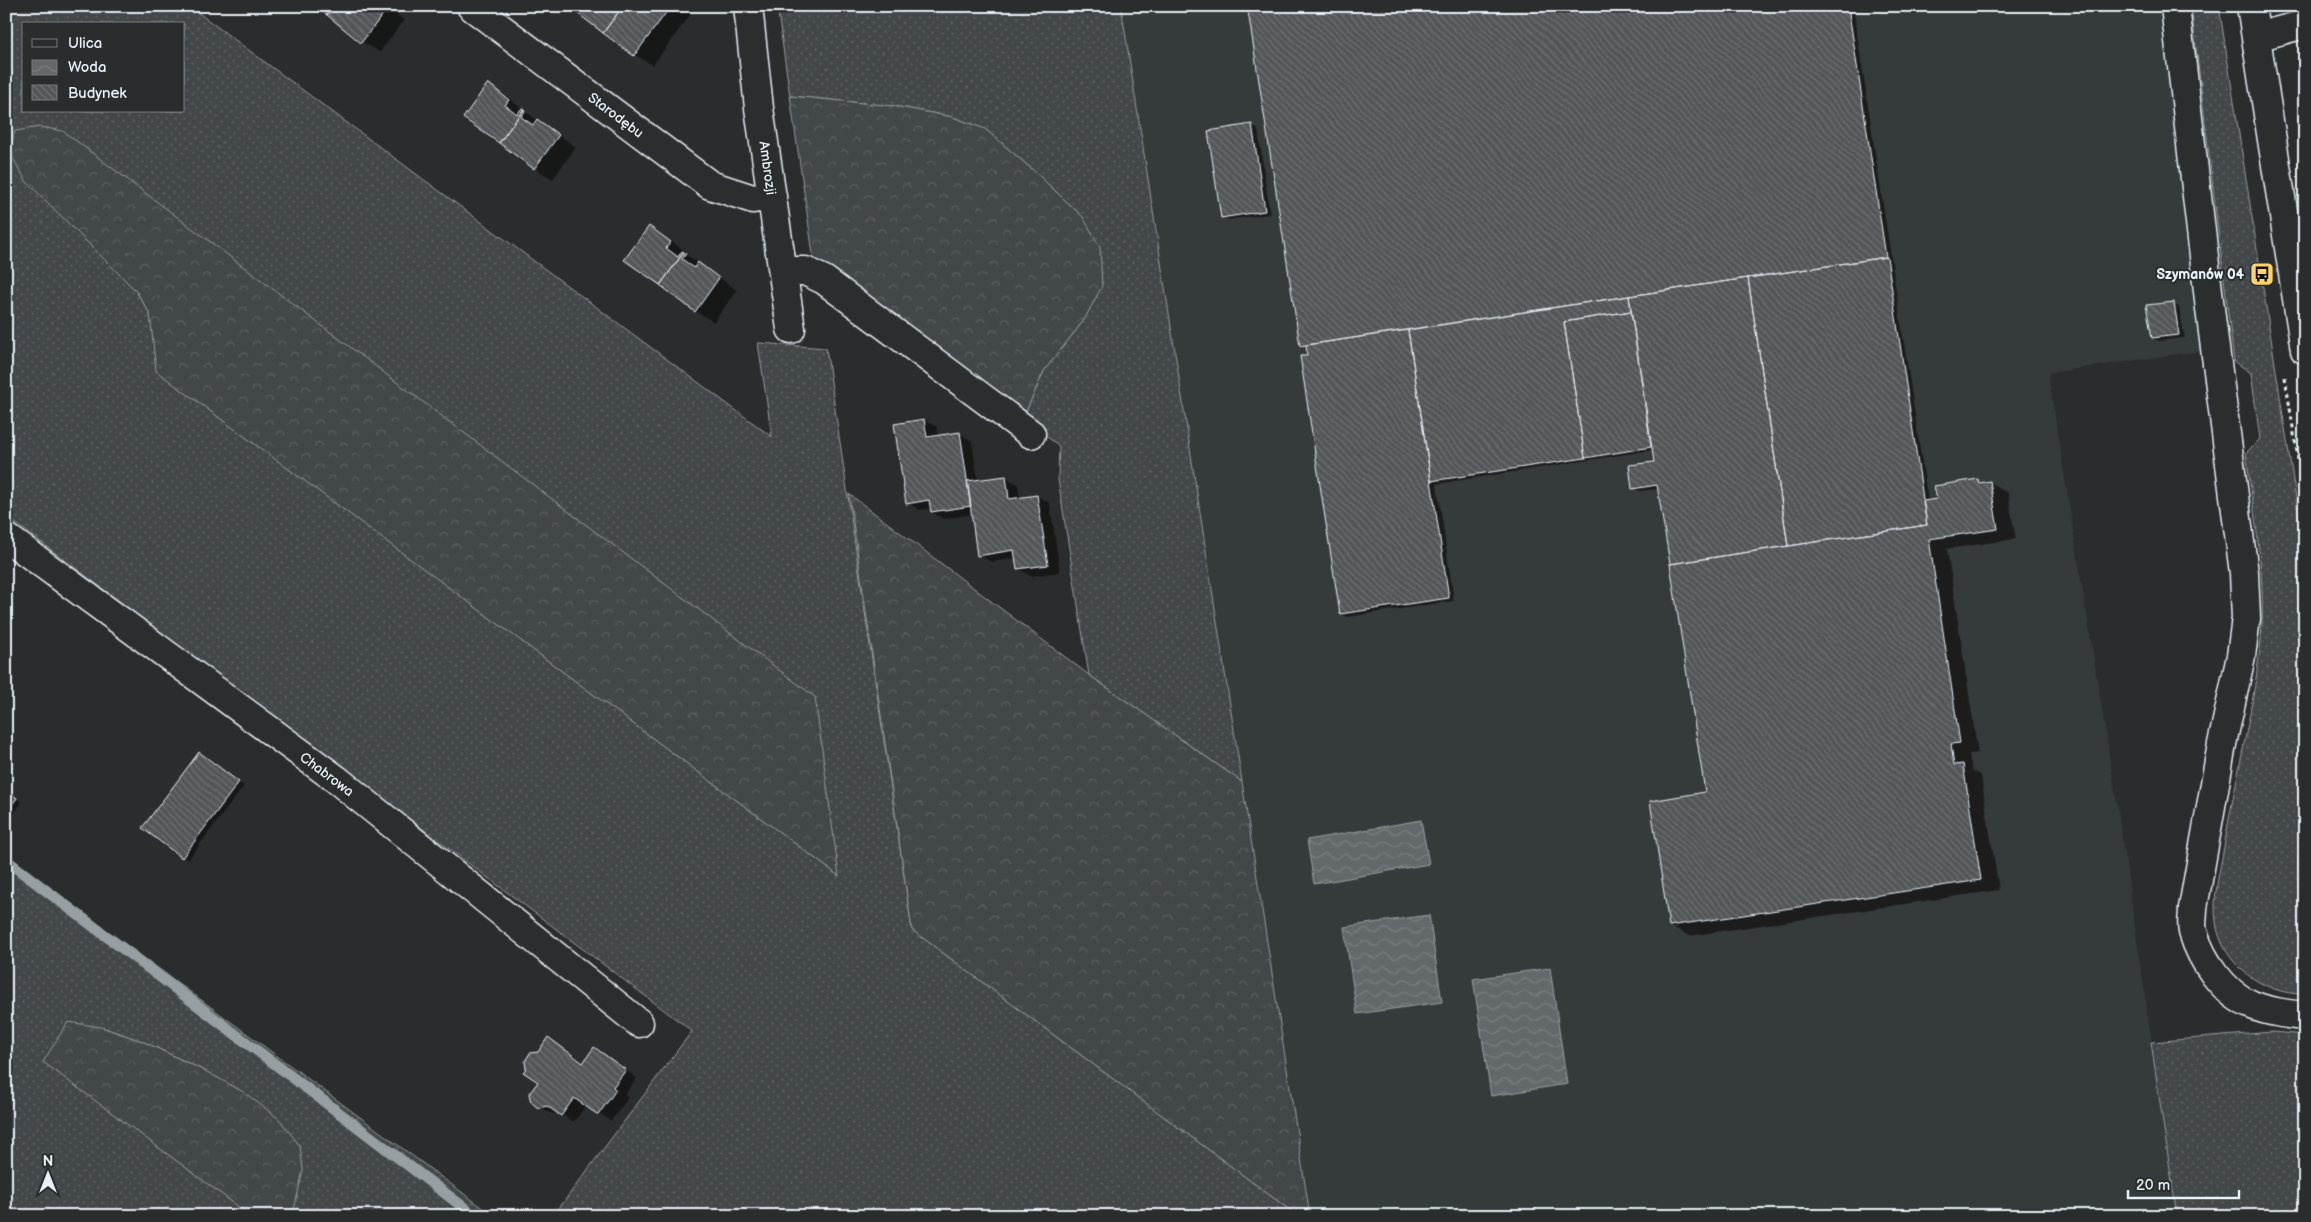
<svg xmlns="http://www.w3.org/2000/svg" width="2311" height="1222" viewBox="0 0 2311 1222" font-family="'Balsamiq Sans',sans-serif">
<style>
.built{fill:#363a3b}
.grass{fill:url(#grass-dots);stroke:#959ca0;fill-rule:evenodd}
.forest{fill:url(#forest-crowns);stroke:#959ca0}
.water{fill:url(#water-waves);stroke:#989fa3}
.shadow{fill:#0007}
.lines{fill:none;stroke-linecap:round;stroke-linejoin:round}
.stream{stroke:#989fa3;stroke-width:11}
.building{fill:url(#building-back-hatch);stroke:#e8f1f8}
.minor-casing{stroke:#e8f1f8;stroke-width:31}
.path{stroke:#e8f1f8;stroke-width:3;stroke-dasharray:4 4;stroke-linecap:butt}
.minor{stroke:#2a2d2e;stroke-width:28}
.labels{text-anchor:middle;stroke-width:4;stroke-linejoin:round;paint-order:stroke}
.street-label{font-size:14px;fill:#e8f1f8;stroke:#2a2d2e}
.poi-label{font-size:14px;font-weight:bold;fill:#e8f1f8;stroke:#2a2d2e;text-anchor:end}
</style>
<defs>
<pattern id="grass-dots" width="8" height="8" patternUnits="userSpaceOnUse" patternTransform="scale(1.25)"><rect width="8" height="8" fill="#424648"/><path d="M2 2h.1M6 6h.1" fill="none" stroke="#5d6163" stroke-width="1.8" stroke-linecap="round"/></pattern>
<pattern id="forest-crowns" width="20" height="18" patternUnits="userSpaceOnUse" patternTransform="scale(1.25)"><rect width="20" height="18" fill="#424648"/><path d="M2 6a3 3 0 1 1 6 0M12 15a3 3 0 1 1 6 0" fill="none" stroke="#5d6163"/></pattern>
<pattern id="water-waves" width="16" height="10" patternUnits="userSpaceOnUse" patternTransform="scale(1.25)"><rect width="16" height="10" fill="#63686b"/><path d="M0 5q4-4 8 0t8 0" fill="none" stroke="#797e81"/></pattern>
<pattern id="building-back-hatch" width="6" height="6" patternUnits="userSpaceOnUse" patternTransform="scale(1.25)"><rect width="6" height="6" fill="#535759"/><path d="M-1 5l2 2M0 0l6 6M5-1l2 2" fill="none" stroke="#6c7072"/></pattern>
</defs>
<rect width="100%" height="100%" fill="#2a2d2e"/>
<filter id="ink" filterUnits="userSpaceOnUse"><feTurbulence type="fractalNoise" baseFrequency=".02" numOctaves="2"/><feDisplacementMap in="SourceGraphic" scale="10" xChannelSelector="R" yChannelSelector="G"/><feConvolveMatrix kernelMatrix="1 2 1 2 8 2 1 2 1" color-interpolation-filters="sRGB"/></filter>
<g filter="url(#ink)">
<path class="built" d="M 1121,6 L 2203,6 L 2254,343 L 2048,373 L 2117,804 L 2177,1216 L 1310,1216 Z"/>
<path class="grass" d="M 6,6 L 189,6 L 772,437 L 758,343 L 826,348 L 912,930 L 1298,1216 L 553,1216 L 692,1031 L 6,516 ZM 24,24 L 184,24 L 184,111 L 24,111 ZM 136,291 L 839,876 L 157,371 L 150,314 Z
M 777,6 L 1121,6 L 1242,782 L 1089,675 L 1058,479 L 1059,446 L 1023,418 L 1044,371 L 1084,320 L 1083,217 L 1033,170 L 985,129 L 953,117 L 894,106 L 790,96 Z
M 2191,6 L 2219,6 L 2305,556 L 2305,994 C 2264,995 2221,964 2216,922 C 2212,898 2220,871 2224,847 C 2235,781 2252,716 2260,649 C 2268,584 2254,517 2246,453 L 2260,439 L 2251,373 L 2234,361 Z
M 6,856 L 494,1216 L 288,1216 L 294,1210 L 207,1072 L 142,1041 L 101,1027 L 44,1062 L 251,1216 L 8,1216 Z
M 2272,1032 L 2305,1035 L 2305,1216 L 2177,1216 L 2151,1042 Z"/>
<path class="forest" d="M 790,96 L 894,106 L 953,117 L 985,129 L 1033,170 L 1083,217 L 1100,247 L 1102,286 L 1084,320 L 1044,371 L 1023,418 L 814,261 Z
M 40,127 L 63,131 L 815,697 L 839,876 L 156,371 L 150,314 L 136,291 L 26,181 L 9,151 L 15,131 Z
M 849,494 L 1089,675 L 1242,782 L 1310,1216 L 1298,1216 L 912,930 Z
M 68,1022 L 101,1027 L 142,1041 L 207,1072 L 245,1093 L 279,1119 L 300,1146 L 303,1170 L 294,1210 L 288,1216 L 251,1216 L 43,1062 Z"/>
<path class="water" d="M 1421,820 L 1429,864 L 1314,884 L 1307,840 Z
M 1429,915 L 1442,1002 L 1357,1014 L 1344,927 Z
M 1550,968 L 1567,1084 L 1491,1096 L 1473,979 Z"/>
<path class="shadow" d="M 314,6 L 386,6 L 404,20 L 380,52 L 362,42 Z
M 576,6 L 680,6 L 691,14 L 653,65 L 635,55 Z
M 1249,6 L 1853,6 L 1928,501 L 1938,500 L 1978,480 L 1983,483 L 1990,482 L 2008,493 L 2016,539 L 1947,549 L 1978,753 L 1969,754 L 1972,770 L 1981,776 L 1999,890 L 1689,936 L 1670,926 L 1707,793 L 1659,489 L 1639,491 L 1633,488 L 1655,463 L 1653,450 L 1437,484 L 1454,601 L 1347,617 L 1341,614 L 1308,349 L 1301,346 Z
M 488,85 L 506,96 L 526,112 L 576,147 L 553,179 L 534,168 Z
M 1252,126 L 1258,129 L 1270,214 L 1228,220 L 1222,217 Z
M 650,228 L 668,239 L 688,253 L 687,255 L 737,290 L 714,322 L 695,311 L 626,260 Z
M 2173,303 L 2179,307 L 2185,338 L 2159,341 L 2153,338 Z
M 924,420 L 937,427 L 938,437 L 960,434 L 972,441 L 978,481 L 1005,477 L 1018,484 L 1020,499 L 1037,496 L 1050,503 L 1060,572 L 1031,576 L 1018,568 L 1017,558 L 991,562 L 979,555 L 972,514 L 944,519 L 932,512 L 931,508 L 920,510 L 907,503 Z
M 205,757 L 244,786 L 188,860 L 183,857 Z
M 6,791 L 22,802 L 6,824 Z
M 549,1039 L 584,1063 L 595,1049 L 637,1078 L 625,1095 L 628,1098 L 611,1121 L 586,1105 L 574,1122 L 558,1113 L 552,1114 L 539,1107 L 538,1053 Z"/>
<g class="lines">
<path class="stream" d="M 2304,129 L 2305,144
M 6,860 L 475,1216"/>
</g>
<path class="building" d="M 314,6 L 334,6 L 327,15 Z
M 334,6 L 384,6 L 387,9 L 361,43 L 327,15 Z
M 574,6 L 623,6 L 603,33 L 572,9 Z
M 623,6 L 671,6 L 634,56 L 603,33 Z
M 1247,6 L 1278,6 L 1248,11 Z
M 1278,6 L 1848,6 L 1886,257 L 1300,346 L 1248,11 Z
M 488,83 L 509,100 L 505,105 L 517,114 L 522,108 L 524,109 L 499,143 L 463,118 Z
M 524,109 L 525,111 L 521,117 L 533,125 L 537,119 L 559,135 L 534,169 L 499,143 Z
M 1252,124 L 1265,211 L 1221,218 L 1208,131 Z
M 649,226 L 671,242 L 666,248 L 678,257 L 682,251 L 684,252 L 660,285 L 624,260 Z
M 684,252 L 686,254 L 682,259 L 694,268 L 698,262 L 719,278 L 695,312 L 660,285 Z
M 1887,257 L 1927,525 L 1788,546 L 1748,278 Z
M 1748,278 L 1788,546 L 1670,564 L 1657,485 L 1632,489 L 1629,465 L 1654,462 L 1629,296 Z
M 1629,296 L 1631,311 L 1564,322 L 1585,458 L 1431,481 L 1408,330 Z
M 2174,302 L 2179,335 L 2152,338 L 2146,305 Z
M 1631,311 L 1651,447 L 1585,458 L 1564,322 Z
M 1408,330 L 1449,598 L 1340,614 L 1300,356 L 1307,356 L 1306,345 Z
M 924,419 L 927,437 L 960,432 L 971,506 L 931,512 L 929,500 L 906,504 L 894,424 Z
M 1006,476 L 1009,499 L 1037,495 L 1048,565 L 1017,569 L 1014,550 L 977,556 L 967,481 Z
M 1978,479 L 1979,483 L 1990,481 L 1998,529 L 1929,539 L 1960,743 L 1951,744 L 1954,765 L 1963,764 L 1981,880 L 1669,926 L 1650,801 L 1705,792 L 1670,564 L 1927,525 L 1923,501 L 1937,499 L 1934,486 Z
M 199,752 L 239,782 L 182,858 L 142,828 Z
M 6,790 L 17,798 L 6,813 Z
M 548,1037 L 583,1063 L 594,1047 L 626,1070 L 613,1087 L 616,1090 L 598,1115 L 574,1098 L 561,1116 L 547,1106 L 538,1108 L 531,1102 L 529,1094 L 538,1082 L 523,1072 L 526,1069 L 525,1061 L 530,1053 L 538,1052 Z"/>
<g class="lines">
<g class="minor-casing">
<path id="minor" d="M 471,6 L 710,185 L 753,199 L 772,196
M 748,6 L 759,108 L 791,329
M 2175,6 L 2211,317 L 2244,573 L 2246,618 L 2241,656 L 2222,744 L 2193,908 C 2193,916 2191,925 2193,932 C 2201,960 2224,994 2252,1005 C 2269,1012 2287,1014 2305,1016
M 2251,6 L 2305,350
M 2256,37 L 2305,24
M 784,271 L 805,271 L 824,280 L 1031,434
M 6,537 L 336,779 L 639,1023"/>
</g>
<path class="path" d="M 2285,377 L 2305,503"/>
<use href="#minor" class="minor"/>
</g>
</g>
<defs>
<g id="bus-square" transform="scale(1.25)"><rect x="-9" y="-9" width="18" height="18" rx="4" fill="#ffd166" stroke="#2a2d2e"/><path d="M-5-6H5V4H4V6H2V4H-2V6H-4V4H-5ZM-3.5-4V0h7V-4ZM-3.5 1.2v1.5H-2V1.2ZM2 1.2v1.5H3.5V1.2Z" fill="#111"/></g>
</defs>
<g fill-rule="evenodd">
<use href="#bus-square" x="2262" y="274"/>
</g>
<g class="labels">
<g class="street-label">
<text transform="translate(616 115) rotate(37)" y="5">Starodębu</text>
<text transform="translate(768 168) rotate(82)" y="5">Ambrozji</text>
<text transform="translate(327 774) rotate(37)" y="5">Chabrowa</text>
</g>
<g class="poi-label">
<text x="2244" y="279">Szymanów 04</text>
</g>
</g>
<rect width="2311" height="1222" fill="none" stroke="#2a2d2e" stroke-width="25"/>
<rect x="12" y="12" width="2286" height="1197" fill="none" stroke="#e8f1f8" stroke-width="2" filter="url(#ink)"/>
<rect x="22" y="22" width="162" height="90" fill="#2a2d2e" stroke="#767b7f"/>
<rect x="32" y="39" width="25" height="8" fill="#2a2d2e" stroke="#767b7f"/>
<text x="68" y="48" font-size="15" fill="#e8f1f8">Ulica</text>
<rect x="32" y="60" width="25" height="15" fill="url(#water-waves)" stroke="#767b7f"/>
<text x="68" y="72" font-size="15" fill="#e8f1f8">Woda</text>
<rect x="32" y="85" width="25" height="15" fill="url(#building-back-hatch)" stroke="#767b7f"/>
<text x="68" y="98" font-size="15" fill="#e8f1f8">Budynek</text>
<g transform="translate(48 1174)" stroke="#2a2d2e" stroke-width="4" paint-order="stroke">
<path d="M0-4L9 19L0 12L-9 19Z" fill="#e8f1f8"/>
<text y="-8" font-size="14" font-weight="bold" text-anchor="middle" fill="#e8f1f8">N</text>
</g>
<path d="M2128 1190v8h111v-8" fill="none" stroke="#e8f1f8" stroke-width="2.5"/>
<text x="2136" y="1190" font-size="15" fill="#e8f1f8" stroke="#2a2d2e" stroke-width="4" paint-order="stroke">20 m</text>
</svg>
